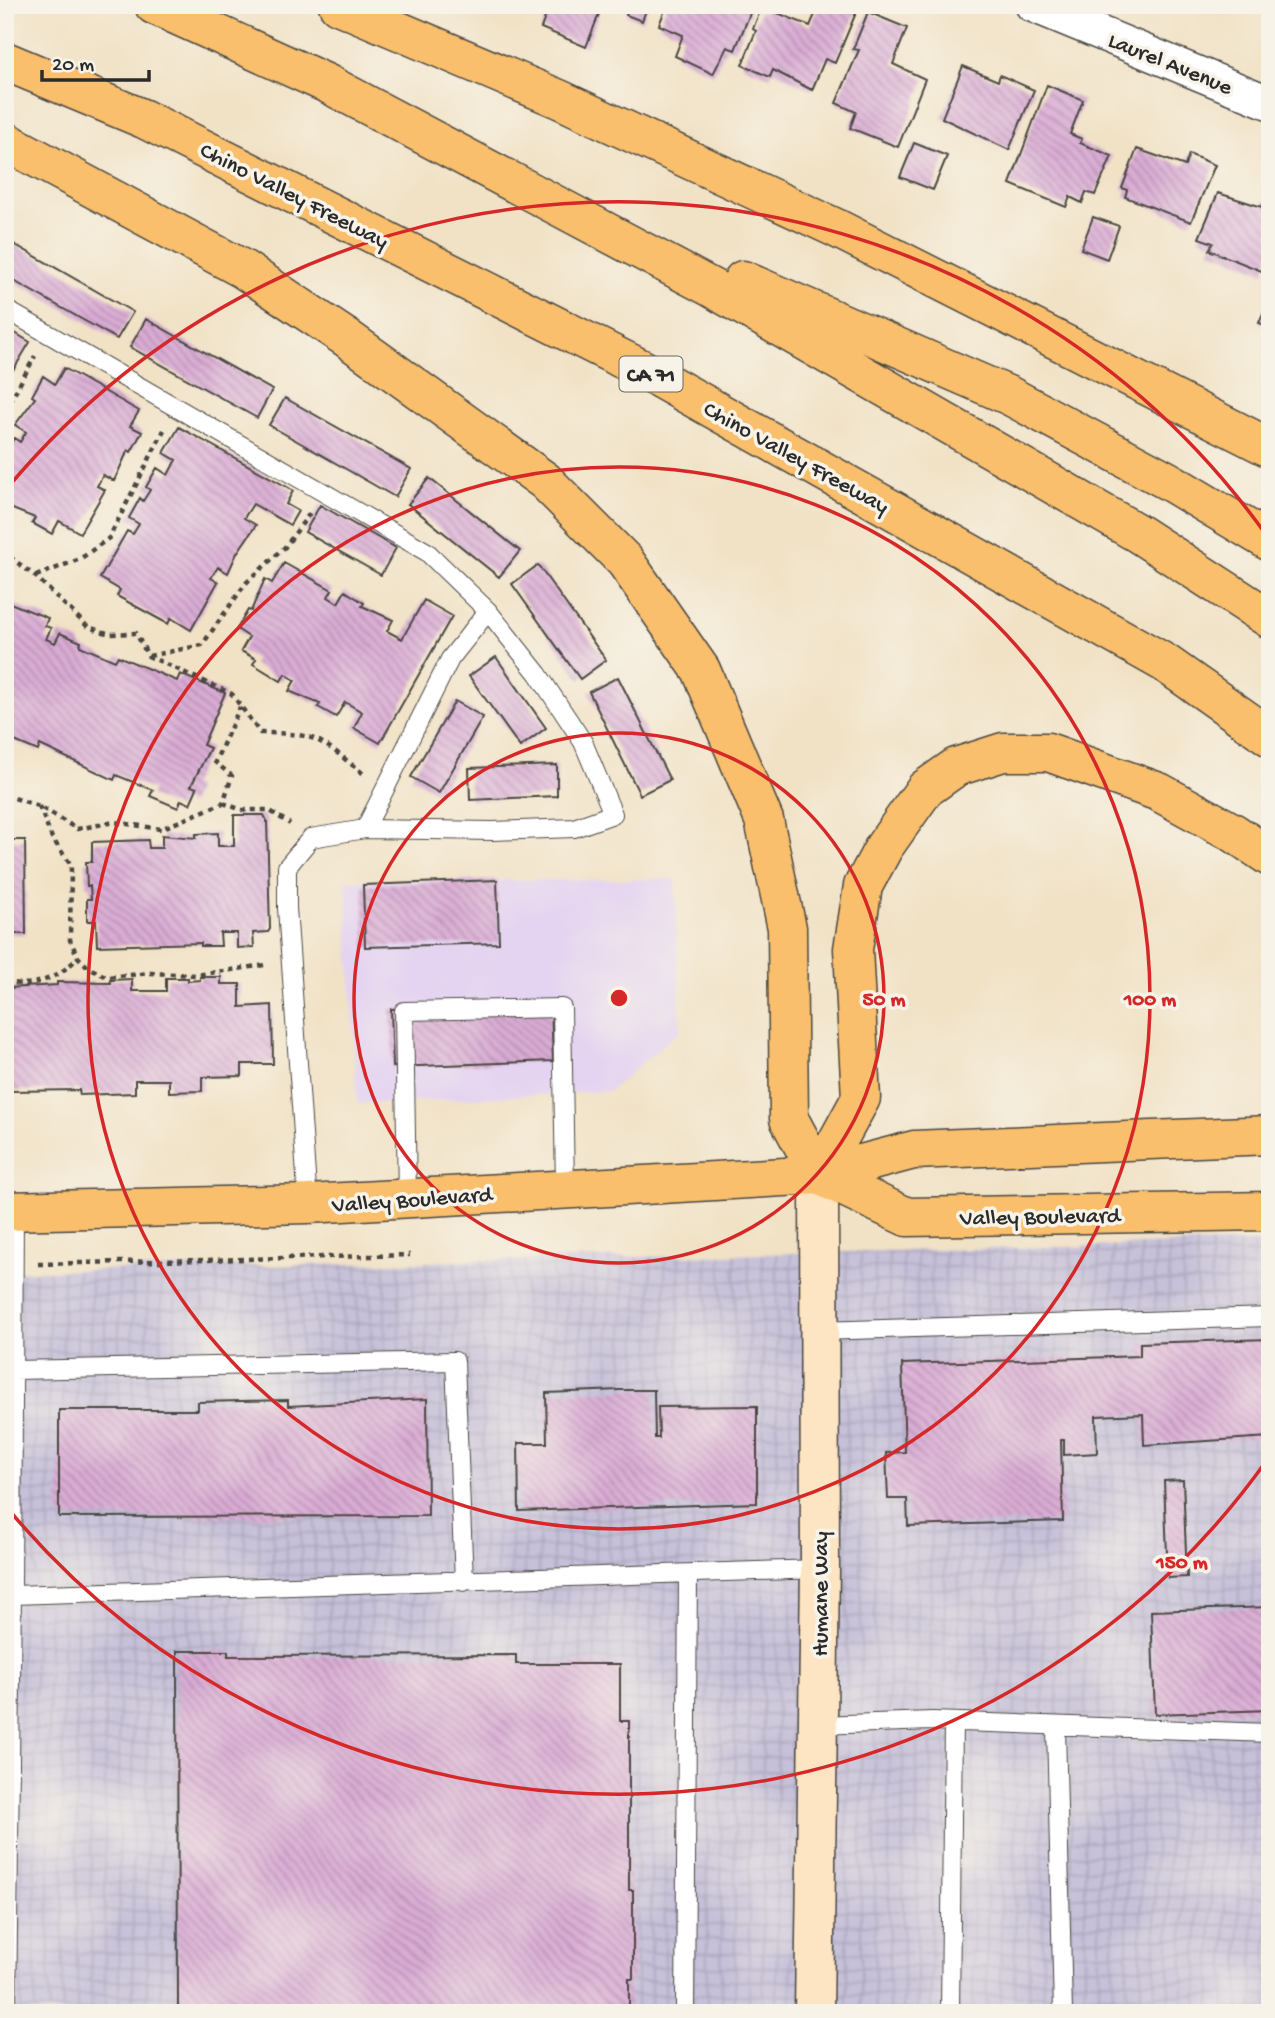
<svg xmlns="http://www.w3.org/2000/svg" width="1275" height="2018" viewBox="0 0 1275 2018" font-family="'Gochi Hand',sans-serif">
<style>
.built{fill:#e4d3f1}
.industrial{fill:url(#industrial-grid)}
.building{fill:url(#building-back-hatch)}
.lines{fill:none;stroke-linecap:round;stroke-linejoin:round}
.lane-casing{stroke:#494642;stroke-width:20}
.street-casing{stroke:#494642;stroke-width:36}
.secondary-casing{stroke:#494642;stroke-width:41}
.primary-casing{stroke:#494642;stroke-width:41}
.highway-casing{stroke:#494642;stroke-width:41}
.path{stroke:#494642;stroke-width:4.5;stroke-dasharray:5 5;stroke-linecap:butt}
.lane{stroke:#fff;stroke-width:18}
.street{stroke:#fff;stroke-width:33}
.secondary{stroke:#fde5c4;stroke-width:38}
.primary{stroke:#f9bf6c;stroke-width:38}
.highway{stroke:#f9bf6c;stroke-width:38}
.ring{fill:none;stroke:#d62828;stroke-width:3.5}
.labels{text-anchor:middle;stroke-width:7;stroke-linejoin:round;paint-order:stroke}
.shield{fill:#f7f3e8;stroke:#686764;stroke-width:2}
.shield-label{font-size:21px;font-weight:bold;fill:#2b2b2b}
.street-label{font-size:23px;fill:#2b2b2b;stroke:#f7f3e8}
.centre{fill:#d62828;stroke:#f7f3e8;stroke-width:3.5}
.ring-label{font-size:21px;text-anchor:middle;font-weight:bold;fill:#d62828;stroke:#f7f3e8;stroke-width:7;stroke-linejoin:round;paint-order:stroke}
</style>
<defs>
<pattern id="industrial-grid" width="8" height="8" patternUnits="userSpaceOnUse" patternTransform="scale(1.75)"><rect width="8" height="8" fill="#c6c0d9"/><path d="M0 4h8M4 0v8" fill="none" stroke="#aaa5ba"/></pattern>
<pattern id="building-back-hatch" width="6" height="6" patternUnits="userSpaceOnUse" patternTransform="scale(1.75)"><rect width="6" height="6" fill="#daacd5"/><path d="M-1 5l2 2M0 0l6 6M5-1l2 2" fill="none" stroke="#b18cad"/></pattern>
</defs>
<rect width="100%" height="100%" fill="#f7f3e8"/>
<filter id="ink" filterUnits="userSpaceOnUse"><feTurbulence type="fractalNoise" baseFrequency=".0143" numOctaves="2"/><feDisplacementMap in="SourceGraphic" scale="14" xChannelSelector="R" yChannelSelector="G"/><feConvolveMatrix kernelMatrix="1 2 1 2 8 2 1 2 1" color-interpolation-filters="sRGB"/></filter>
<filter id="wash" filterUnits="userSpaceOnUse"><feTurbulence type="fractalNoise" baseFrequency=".00686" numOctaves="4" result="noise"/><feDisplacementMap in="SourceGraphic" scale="28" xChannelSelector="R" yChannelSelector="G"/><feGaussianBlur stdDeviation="1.57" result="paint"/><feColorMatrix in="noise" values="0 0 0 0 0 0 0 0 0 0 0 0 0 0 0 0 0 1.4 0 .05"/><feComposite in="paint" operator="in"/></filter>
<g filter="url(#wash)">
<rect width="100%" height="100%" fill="#f1e2c6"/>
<path class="built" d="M 675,879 L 680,1031 L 609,1091 L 357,1104 L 346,881 Z"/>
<path class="industrial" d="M 1270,1242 L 1270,2013 L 5,2013 L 5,1272 Z"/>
<g id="blocks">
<path class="building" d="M 550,5 L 588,5 L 586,9 L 599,14 L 586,47 L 541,28 Z
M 630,5 L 648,5 L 642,21 L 626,15 Z
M 667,5 L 736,5 L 751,11 L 735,50 L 727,47 L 713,74 L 675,56 L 683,35 L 659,25 Z
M 819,5 L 850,5 L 858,8 L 835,63 L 825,59 L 812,90 L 773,70 L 770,77 L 742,65 L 756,31 L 753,29 L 760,11 L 764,12 L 765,8 L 810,26 Z
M 1267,5 L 1270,5 L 1270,18 L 1263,16 Z
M 868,12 L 907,28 L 893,64 L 925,79 L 898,147 L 850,128 L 856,112 L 836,103 L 859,50 L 853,49 Z
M 963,66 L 998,81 L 1000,75 L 1034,90 L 1009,150 L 942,118 Z
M 1047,85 L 1083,100 L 1070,134 L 1082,139 L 1080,143 L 1112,156 L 1095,195 L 1086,192 L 1082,203 L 1070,197 L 1066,207 L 1010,184 Z
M 914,143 L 947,156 L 933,190 L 900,177 Z
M 1137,149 L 1185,166 L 1189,154 L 1215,165 L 1191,222 L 1125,197 L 1127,190 L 1122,188 Z
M 1270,188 L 1270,253 L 1264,272 L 1209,250 L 1213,243 L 1199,238 L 1218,193 L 1262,207 Z
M 1093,217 L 1119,226 L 1107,259 L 1081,249 Z
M 7,240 L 133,312 L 117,339 L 5,276 Z
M 1270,297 L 1270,327 L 1259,323 Z
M 146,319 L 272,390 L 257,418 L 130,347 Z
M 5,327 L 30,342 L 14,369 L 5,364 Z
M 64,368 L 139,411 L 130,426 L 142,432 L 131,452 L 128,450 L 114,481 L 103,475 L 97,486 L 105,490 L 80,533 L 59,521 L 52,534 L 32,523 L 35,518 L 5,506 L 5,453 L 14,438 L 20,442 L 26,432 L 15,425 L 35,398 L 32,396 L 43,376 L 55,384 Z
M 285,398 L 411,469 L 395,497 L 269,425 Z
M 179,427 L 289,488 L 293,491 L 286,504 L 298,511 L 290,525 L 253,504 L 244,518 L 256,525 L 237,553 L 228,573 L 218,567 L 211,578 L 218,582 L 191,630 L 171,618 L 168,624 L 117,596 L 120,590 L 100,578 L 127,531 L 133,534 L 139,524 L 129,518 L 140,498 L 143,501 L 150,490 L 146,487 L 157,468 L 168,475 L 176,460 L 164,453 Z
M 429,478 L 520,551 L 499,577 L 408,504 Z
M 320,505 L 396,548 L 381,575 L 305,532 Z
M 284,563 L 332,590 L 328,597 L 338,603 L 345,591 L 364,603 L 362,606 L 393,620 L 387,631 L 402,639 L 424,600 L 452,616 L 380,743 L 354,728 L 362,712 L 345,702 L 336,717 L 318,707 L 320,704 L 289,691 L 295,680 L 285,674 L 281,681 L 253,664 L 256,659 L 241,651 L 249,637 L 237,629 L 248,610 L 251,611 L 265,579 L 272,583 Z
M 538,565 L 606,660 L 580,679 L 512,584 Z
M 5,601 L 48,618 L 45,626 L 51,628 L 46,639 L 55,643 L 60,633 L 81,642 L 80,646 L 115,661 L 118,656 L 177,681 L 180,674 L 225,693 L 203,745 L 210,748 L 191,786 L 197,788 L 190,804 L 181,800 L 178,808 L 150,796 L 153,790 L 116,775 L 114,780 L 40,745 L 38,751 L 5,737 Z
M 496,657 L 546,728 L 520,747 L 469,676 Z
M 618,677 L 670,780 L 640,795 L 589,692 Z
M 455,701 L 483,717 L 439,793 L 411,777 Z
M 557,765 L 557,796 L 470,800 L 469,768 Z
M 234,815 L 264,815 L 267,821 L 270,929 L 268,932 L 253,933 L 254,947 L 237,948 L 237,933 L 220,933 L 221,946 L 201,946 L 201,943 L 97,946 L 96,921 L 87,921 L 87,899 L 91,899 L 90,886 L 87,886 L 86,862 L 92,862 L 92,842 L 148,840 L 149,848 L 162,848 L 162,835 L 196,838 L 196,834 L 218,833 L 218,846 L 234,846 Z
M 5,840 L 25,840 L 26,934 L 5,934 Z
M 497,880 L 499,943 L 365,947 L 363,885 Z
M 200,977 L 221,977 L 221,984 L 240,984 L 240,1007 L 272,1005 L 273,1064 L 242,1064 L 242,1076 L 202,1077 L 202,1091 L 169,1092 L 169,1080 L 135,1080 L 135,1093 L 80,1095 L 79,1090 L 11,1091 L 10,1070 L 5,1070 L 8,988 L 57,985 L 57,982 L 111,983 L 110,980 L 132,979 L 132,991 L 166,991 L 166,978 L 188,978 L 188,981 L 200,980 Z
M 551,1004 L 553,1061 L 393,1067 L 391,1009 Z
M 1270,1339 L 1270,1437 L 1144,1445 L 1143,1414 L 1096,1416 L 1097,1453 L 1064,1455 L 1064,1440 L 1061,1440 L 1063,1521 L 908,1526 L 907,1499 L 888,1499 L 886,1453 L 905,1452 L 902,1364 L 1140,1356 L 1140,1343 Z
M 620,1390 L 654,1390 L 655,1438 L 659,1438 L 658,1407 L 757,1406 L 757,1503 L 519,1511 L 518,1443 L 547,1443 L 546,1393 Z
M 427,1399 L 428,1516 L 59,1517 L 59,1410 L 198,1410 L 198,1402 L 288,1400 L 288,1406 Z
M 1183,1480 L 1187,1577 L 1168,1578 L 1164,1481 Z
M 1270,1607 L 1270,1710 L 1155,1714 L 1151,1611 Z
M 177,1651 L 228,1651 L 228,1656 L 516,1655 L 516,1664 L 620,1664 L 620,1721 L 629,1721 L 629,1890 L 633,1890 L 633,1979 L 629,1979 L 629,2013 L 178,2013 Z"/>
</g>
</g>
<g filter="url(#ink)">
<use href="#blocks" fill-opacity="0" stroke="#494642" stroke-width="2"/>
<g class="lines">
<g class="lane-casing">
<path id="lane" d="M 5,309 L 427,552 L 488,611 L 538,674 L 583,742 L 613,814 L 574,828 L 493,831 L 365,829 L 311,838 L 287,867 L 287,908 L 308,1204
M 365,829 L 450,659 L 488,611
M 407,1197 L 404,1011 L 562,1008 L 565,1188
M 14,1211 L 12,1595 L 820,1569
M 819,1331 L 1270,1317
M 14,1370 L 455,1361 L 464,1582
M 818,1725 L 932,1721 L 1270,1733
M 1056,1727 L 1063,2013
M 7,2013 L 12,1595
M 685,2013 L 688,1574
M 950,2013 L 953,1722"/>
</g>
<g class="street-casing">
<path id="street" d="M 1032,5 L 1270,103"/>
</g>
<g class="secondary-casing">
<path id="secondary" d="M 814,2013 L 820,1569 L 819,1175"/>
</g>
<g class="primary-casing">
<path id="primary" d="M 819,1175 L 907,1217 L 1270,1211
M 5,1211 L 308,1204 L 819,1175 L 914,1150 L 1270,1135"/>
</g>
<g class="highway-casing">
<path id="highway" d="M 154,5 L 328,84 L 712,288 L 1139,534 L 1270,619
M 338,5 L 559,99 L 836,228 L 1270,448
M 5,61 L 144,119 L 642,369 L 1165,663 L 1270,737
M 5,141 L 243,269 L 348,339 L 545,481 L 625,561 L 701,670 L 764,820 L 787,928 L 789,1119 L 819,1175
M 743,280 L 1010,396 L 1170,482 L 1270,542
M 819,1175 L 861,1098 L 853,949 L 863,886 L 884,847 L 925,789 L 956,767 L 1003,752 L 1048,752 L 1159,792 L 1234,833 L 1270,857"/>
</g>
<path class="path" d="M 5,411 L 35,356
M 5,548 L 10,557 L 35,576 L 88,627 L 110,634 L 136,633 L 148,656 L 232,694 L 260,733 C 320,733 319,739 365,775
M 36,576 L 80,559 L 109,538 L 164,430
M 149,656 L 202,645 L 246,583 L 285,547 L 310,513
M 5,795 L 39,806 L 77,829 L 114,822 L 161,829 L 223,803 L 232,776 L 215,762 L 240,707
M 223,803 L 242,810 L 269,810 L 290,824
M 39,806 L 52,838 L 71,865 L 70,940 L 78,957 L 89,968 L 107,977 L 151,973 L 196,975 L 265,965
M 5,981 C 31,990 61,977 78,957
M 38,1264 L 410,1255"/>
<use href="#lane" class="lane"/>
<use href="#street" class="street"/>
<use href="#secondary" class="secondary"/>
<use href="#primary" class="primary"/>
<use href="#highway" class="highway"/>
</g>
</g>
<g class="ring">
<circle cx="619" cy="998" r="265"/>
<circle cx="619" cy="998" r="531"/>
<path d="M1267 1460A796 796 0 0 1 9 1510M9 486A796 796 0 0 1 1267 536"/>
</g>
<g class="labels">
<rect class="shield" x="619.5" y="356.5" width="63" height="35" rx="5"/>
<g class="shield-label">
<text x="651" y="381">CA 71</text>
</g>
<g class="street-label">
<text transform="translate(1171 62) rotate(22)" y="8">Laurel Avenue</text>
<text transform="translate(295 194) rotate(27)" y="8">Chino Valley Freeway</text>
<text transform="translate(797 456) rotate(29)" y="8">Chino Valley Freeway</text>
<text transform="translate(412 1198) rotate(-4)" y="8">Valley Boulevard</text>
<text transform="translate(1040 1215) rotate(-1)" y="8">Valley Boulevard</text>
<text transform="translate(819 1594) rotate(-90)" y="8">Humane Way</text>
</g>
</g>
<circle cx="619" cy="998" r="10" class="centre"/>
<g class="ring-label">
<text x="884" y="1005">50 m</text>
<text x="1150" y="1005">100 m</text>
<text x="1182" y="1568">150 m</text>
</g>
<rect width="1275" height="2018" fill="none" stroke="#f7f3e8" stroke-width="28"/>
<path d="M42 70v10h107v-10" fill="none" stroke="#2b2b2b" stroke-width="3.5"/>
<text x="52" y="70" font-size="21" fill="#2b2b2b" stroke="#f7f3e8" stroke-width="5" paint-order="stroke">20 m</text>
</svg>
